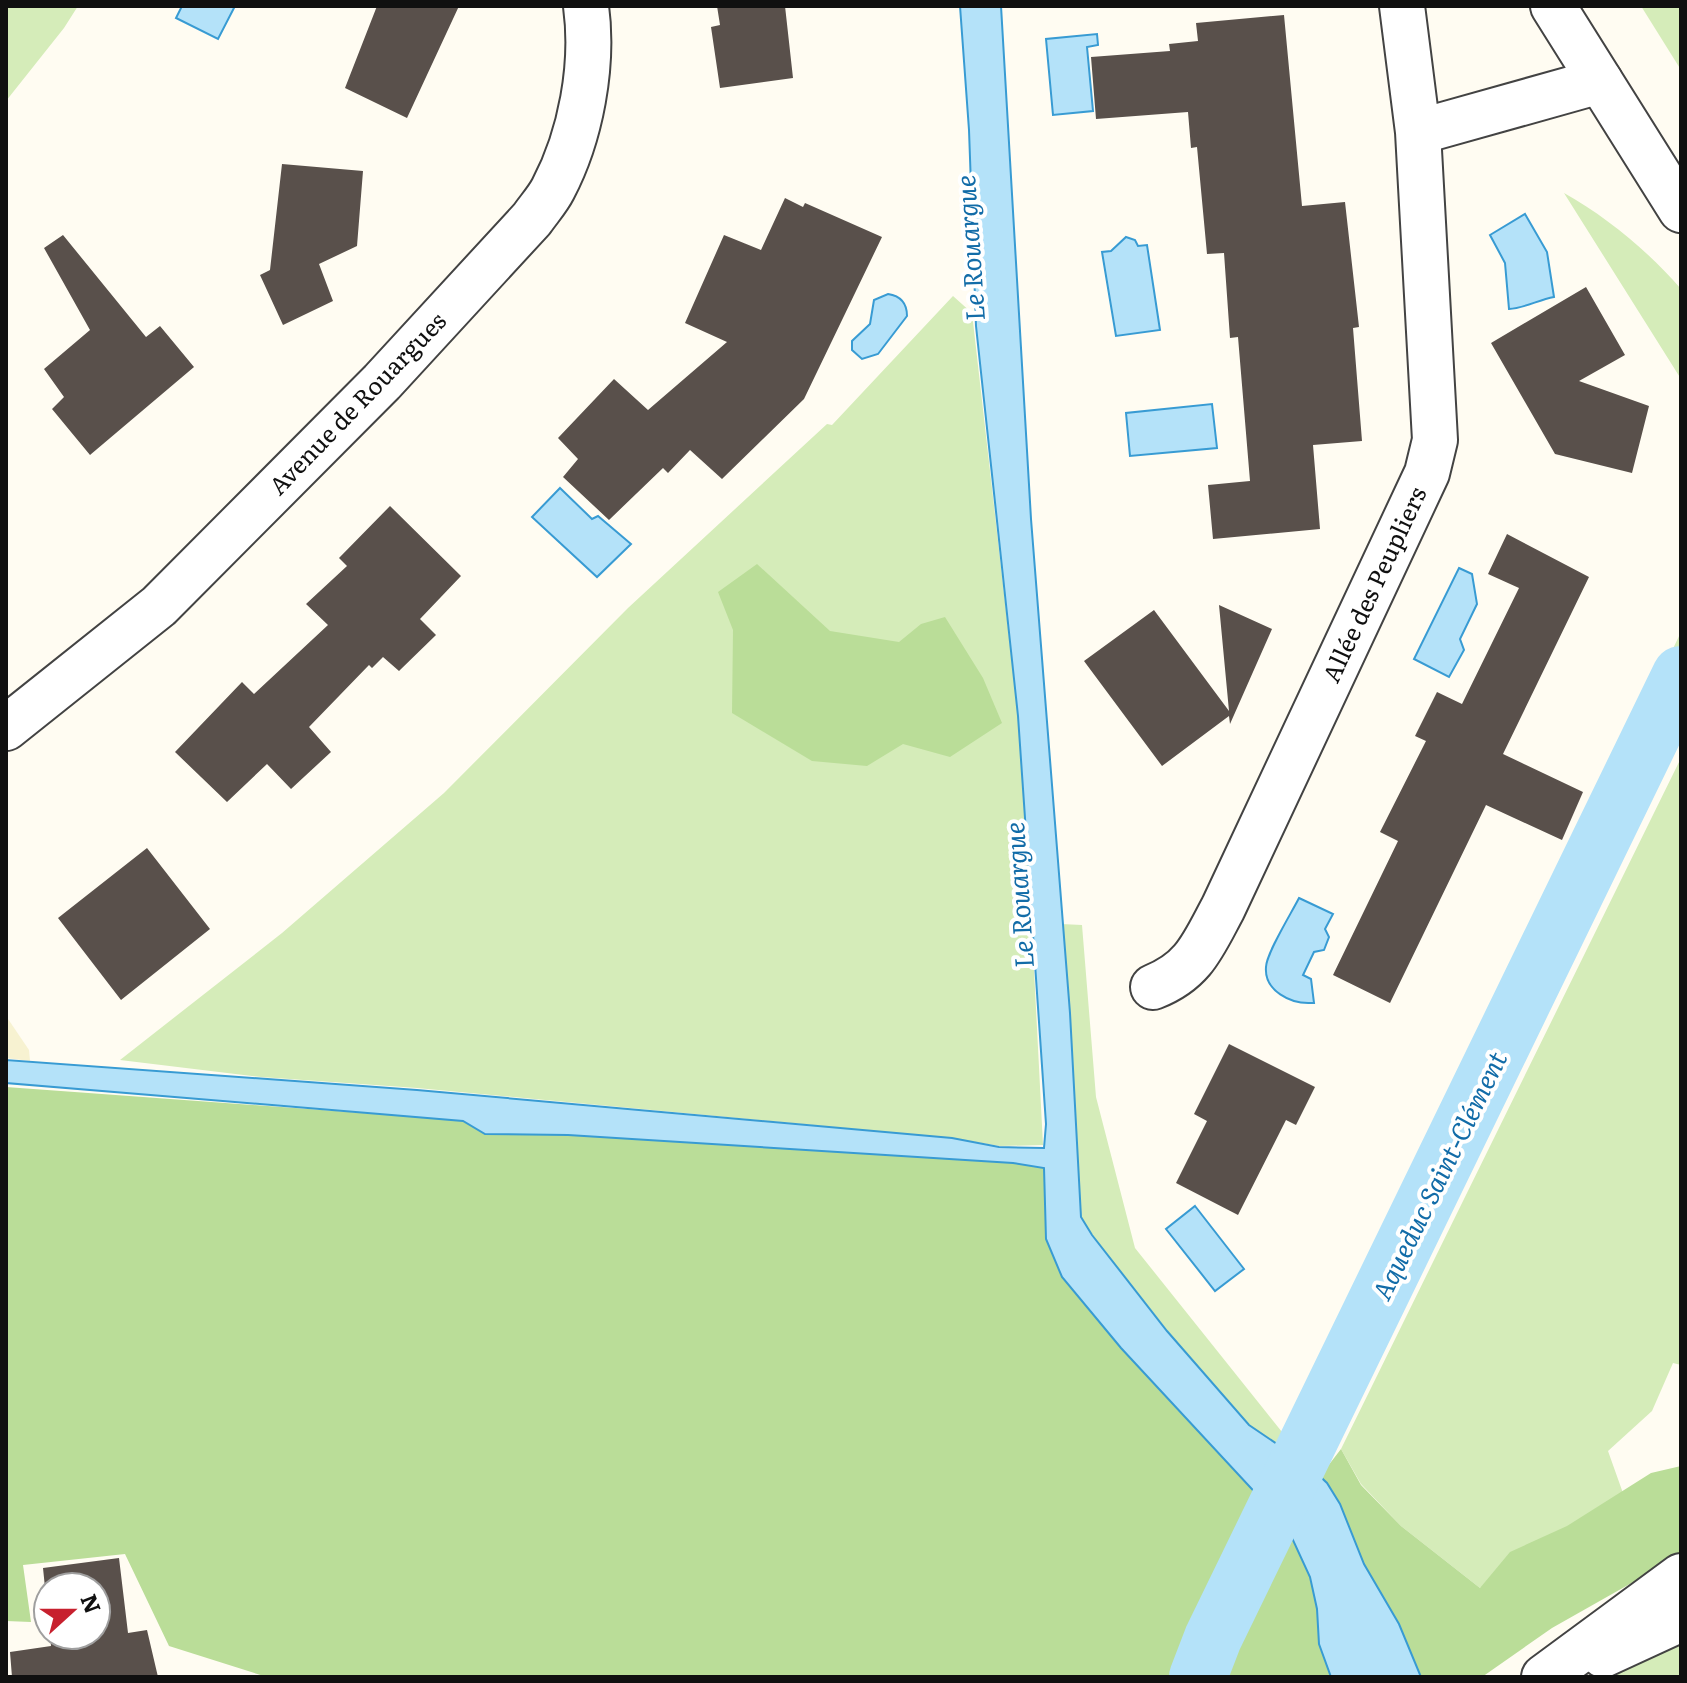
<svg xmlns="http://www.w3.org/2000/svg" width="1687" height="1683" viewBox="0 0 1687 1683" font-family="Literata,serif">
<style>
.farmland{fill:#f7f2d1}
.green{fill:#d5ecb9}
.forest{fill:#badd98}
.water{fill:#b4e2f9;stroke:#389bd3;stroke-width:2}
.lines{fill:none;stroke-linecap:round;stroke-linejoin:round}
.canal{stroke:#b4e2f9;stroke-width:58}
.building{fill:#59504b}
.minor-casing{stroke:#434343;stroke-width:48}
.tertiary-casing{stroke:#434343;stroke-width:48}
.minor{stroke:#fff;stroke-width:44}
.tertiary{stroke:#fff;stroke-width:44}
.labels{text-anchor:middle;stroke-width:8;stroke-linejoin:round;paint-order:stroke}
.street-label{font-size:24px;fill:#101010;stroke:#fff}
.water-label{font-size:26px;font-style:italic;fill:#126ca8;stroke:#fff}
</style>
<rect width="100%" height="100%" fill="#fffcf2"/>
<path class="farmland" d="M 6,1016 L 29,1050 L 30,1061 L 6,1058 Z"/>
<path class="green" d="M 6,6 L 78,6 L 64,28 L 6,101 Z
M 1641,6 L 1681,6 L 1681,70 Z
M 1564,193 C 1607,217 1649,252 1681,289 L 1681,379 Z
M 953,296 L 972,313 L 1018,716 L 1026,814 L 1043,1145 L 1000,1146 L 951,1138 L 417,1088 L 261,1077 L 120,1060 L 282,933 L 444,793 L 628,608 L 827,424 L 832,425 Z
M 1681,632 L 1681,710 L 1319,1456 L 1293,1438 Z
M 1681,758 L 1681,1365 L 1673,1363 L 1652,1411 L 1608,1451 L 1629,1510 L 1480,1588 L 1401,1526 L 1361,1484 L 1341,1449 Z
M 1061,924 L 1082,925 L 1096,1097 L 1135,1248 L 1294,1447 L 1308,1456 L 1304,1465 L 1257,1434 L 1218,1394 L 1079,1219 Z
M 1681,1642 L 1681,1677 L 1611,1677 Z"/>
<path class="forest" d="M 757,564 L 830,631 L 899,642 L 921,624 L 945,617 L 983,678 L 1002,723 L 950,757 L 903,744 L 867,766 L 812,761 L 732,713 L 733,630 L 718,592 Z
M 6,1087 L 1049,1163 L 1063,1262 L 1291,1514 L 1341,1449 L 1361,1485 L 1401,1526 L 1480,1588 L 1510,1552 L 1567,1526 L 1651,1473 L 1681,1466 L 1681,1555 L 1552,1628 L 1482,1677 L 267,1677 L 169,1646 L 125,1554 L 23,1565 L 31,1622 L 6,1621 Z"/>
<path class="water" d="M 182,6 L 235,6 L 218,39 L 176,18 Z
M 960,6 L 1001,6 L 1031,519 L 1070,1013 L 1081,1217 L 1092,1235 L 1167,1331 L 1249,1425 L 1308,1465 L 1327,1483 L 1340,1504 L 1364,1564 L 1399,1624 L 1421,1677 L 1331,1677 L 1319,1644 L 1317,1609 L 1310,1577 L 1287,1527 L 1121,1348 L 1062,1277 L 1046,1239 L 1044,1168 L 1013,1163 L 568,1135 L 485,1134 L 463,1121 L 6,1083 L 6,1060 L 417,1090 L 952,1138 L 999,1147 L 1044,1148 L 1046,1124 L 1018,716 L 976,326 L 969,130 Z
M 1097,34 L 1098,45 L 1087,47 L 1093,111 L 1053,115 L 1046,39 Z
M 1525,214 L 1547,252 L 1554,297 C 1538,300 1525,308 1509,309 L 1505,263 L 1490,235 Z
M 1126,237 L 1135,240 L 1138,246 L 1147,245 L 1160,330 L 1116,336 L 1102,252 L 1111,251 Z
M 888,294 C 901,296 907,304 907,316 L 878,354 L 862,359 L 852,350 L 852,341 L 870,324 L 874,300 Z
M 1212,404 L 1217,448 L 1130,456 L 1126,413 Z
M 560,488 L 592,519 L 598,516 L 631,544 L 597,577 L 532,517 Z
M 1459,568 L 1472,574 L 1477,604 L 1460,639 L 1464,650 L 1449,677 L 1414,659 Z
M 1299,898 L 1333,914 L 1325,929 L 1329,937 L 1324,950 L 1314,952 L 1303,975 L 1311,979 L 1314,1003 L 1311,1003 C 1291,1004 1264,991 1266,967 C 1266,954 1292,912 1299,898 Z
M 1195,1206 L 1244,1269 L 1215,1291 L 1166,1229 Z"/>
<g class="lines">
<path class="canal" d="M 1198,1677 L 1213,1638 L 1681,675"/>
</g>
<path class="building" d="M 377,6 L 459,6 L 407,118 L 345,88 Z
M 717,6 L 785,6 L 793,78 L 720,88 L 711,27 L 720,25 Z
M 1284,15 L 1302,206 L 1345,202 L 1359,327 L 1353,328 L 1362,441 L 1313,445 L 1320,529 L 1213,539 L 1208,485 L 1250,481 L 1238,337 L 1230,338 L 1224,253 L 1207,254 L 1197,147 L 1191,148 L 1188,112 L 1096,119 L 1091,57 L 1170,51 L 1169,44 L 1198,41 L 1196,23 Z
M 282,164 L 363,171 L 357,246 L 319,264 L 333,301 L 283,325 L 260,275 L 270,270 Z
M 785,198 L 803,207 L 805,203 L 882,237 L 804,399 L 722,479 L 690,450 L 668,473 L 663,468 L 609,520 L 563,477 L 578,459 L 558,438 L 614,379 L 648,410 L 727,342 L 685,323 L 724,235 L 761,250 Z
M 63,235 L 146,337 L 160,326 L 194,367 L 90,455 L 52,409 L 64,397 L 44,369 L 90,330 L 44,248 Z
M 1586,287 L 1625,355 L 1579,381 L 1649,406 L 1632,473 L 1555,454 L 1491,343 Z
M 390,506 L 461,576 L 420,619 L 436,635 L 399,671 L 383,657 L 372,668 L 369,665 L 309,727 L 331,752 L 291,789 L 267,764 L 227,802 L 175,752 L 242,682 L 254,694 L 328,625 L 306,604 L 347,566 L 339,558 Z
M 1507,534 L 1589,577 L 1503,754 L 1583,792 L 1562,840 L 1486,805 L 1390,1003 L 1333,975 L 1398,841 L 1380,832 L 1426,741 L 1415,736 L 1437,692 L 1462,704 L 1519,588 L 1488,574 Z
M 1219,605 L 1272,629 L 1230,724 L 1229,716 L 1162,766 L 1084,661 L 1154,610 L 1229,711 Z
M 147,848 L 210,929 L 121,1000 L 58,918 Z
M 1229,1044 L 1315,1087 L 1296,1125 L 1286,1120 L 1238,1215 L 1176,1183 L 1207,1121 L 1194,1114 Z
M 119,1558 L 128,1633 L 147,1630 L 158,1677 L 12,1677 L 10,1652 L 51,1646 L 50,1635 L 96,1635 L 96,1587 L 48,1587 L 48,1617 L 43,1568 Z"/>
<g class="lines">
<g class="minor-casing">
<path id="minor" d="M 1402,6 L 1418,132
M 6,728 L 159,606 L 382,382 L 532,219 C 539,209 548,199 553,189 C 581,136 594,65 586,6
M 1153,987 C 1194,971 1203,945 1223,908 L 1427,473 L 1435,440 L 1418,132 L 1600,81"/>
</g>
<g class="tertiary-casing">
<path id="tertiary" d="M 1553,6 L 1681,210
M 1603,1655 L 1681,1619
M 1544,1677 L 1681,1576"/>
</g>
<use href="#minor" class="minor"/>
<use href="#tertiary" class="tertiary"/>
</g>
<g class="labels">
<g class="street-label">
<text transform="translate(358 404) rotate(-46)" y="8">Avenue de Rouargues</text>
<text transform="translate(1375 585) rotate(-65)" y="8">Allée des Peupliers</text>
</g>
<g class="water-label">
<text transform="translate(971 248) rotate(-94)" y="9">Le Rouargue</text>
<text transform="translate(1020 895) rotate(-94)" y="9">Le Rouargue</text>
<text transform="translate(1440 1176) rotate(-64)" y="9">Aqueduc Saint-Clément</text>
</g>
</g>
<rect width="1687" height="1683" fill="none" stroke="#101010" stroke-width="16"/>
<g transform="translate(72 1611) rotate(69)"><circle r="38" fill="#ffffff" stroke="#9f9f9f" stroke-width="2"/>
<path d="M0-6L14 30L0 20L-14 30Z" fill="#c7202e"/>
<text y="-12" font-size="22" font-weight="bold" text-anchor="middle" fill="#101010">N</text>
</g>
</svg>
